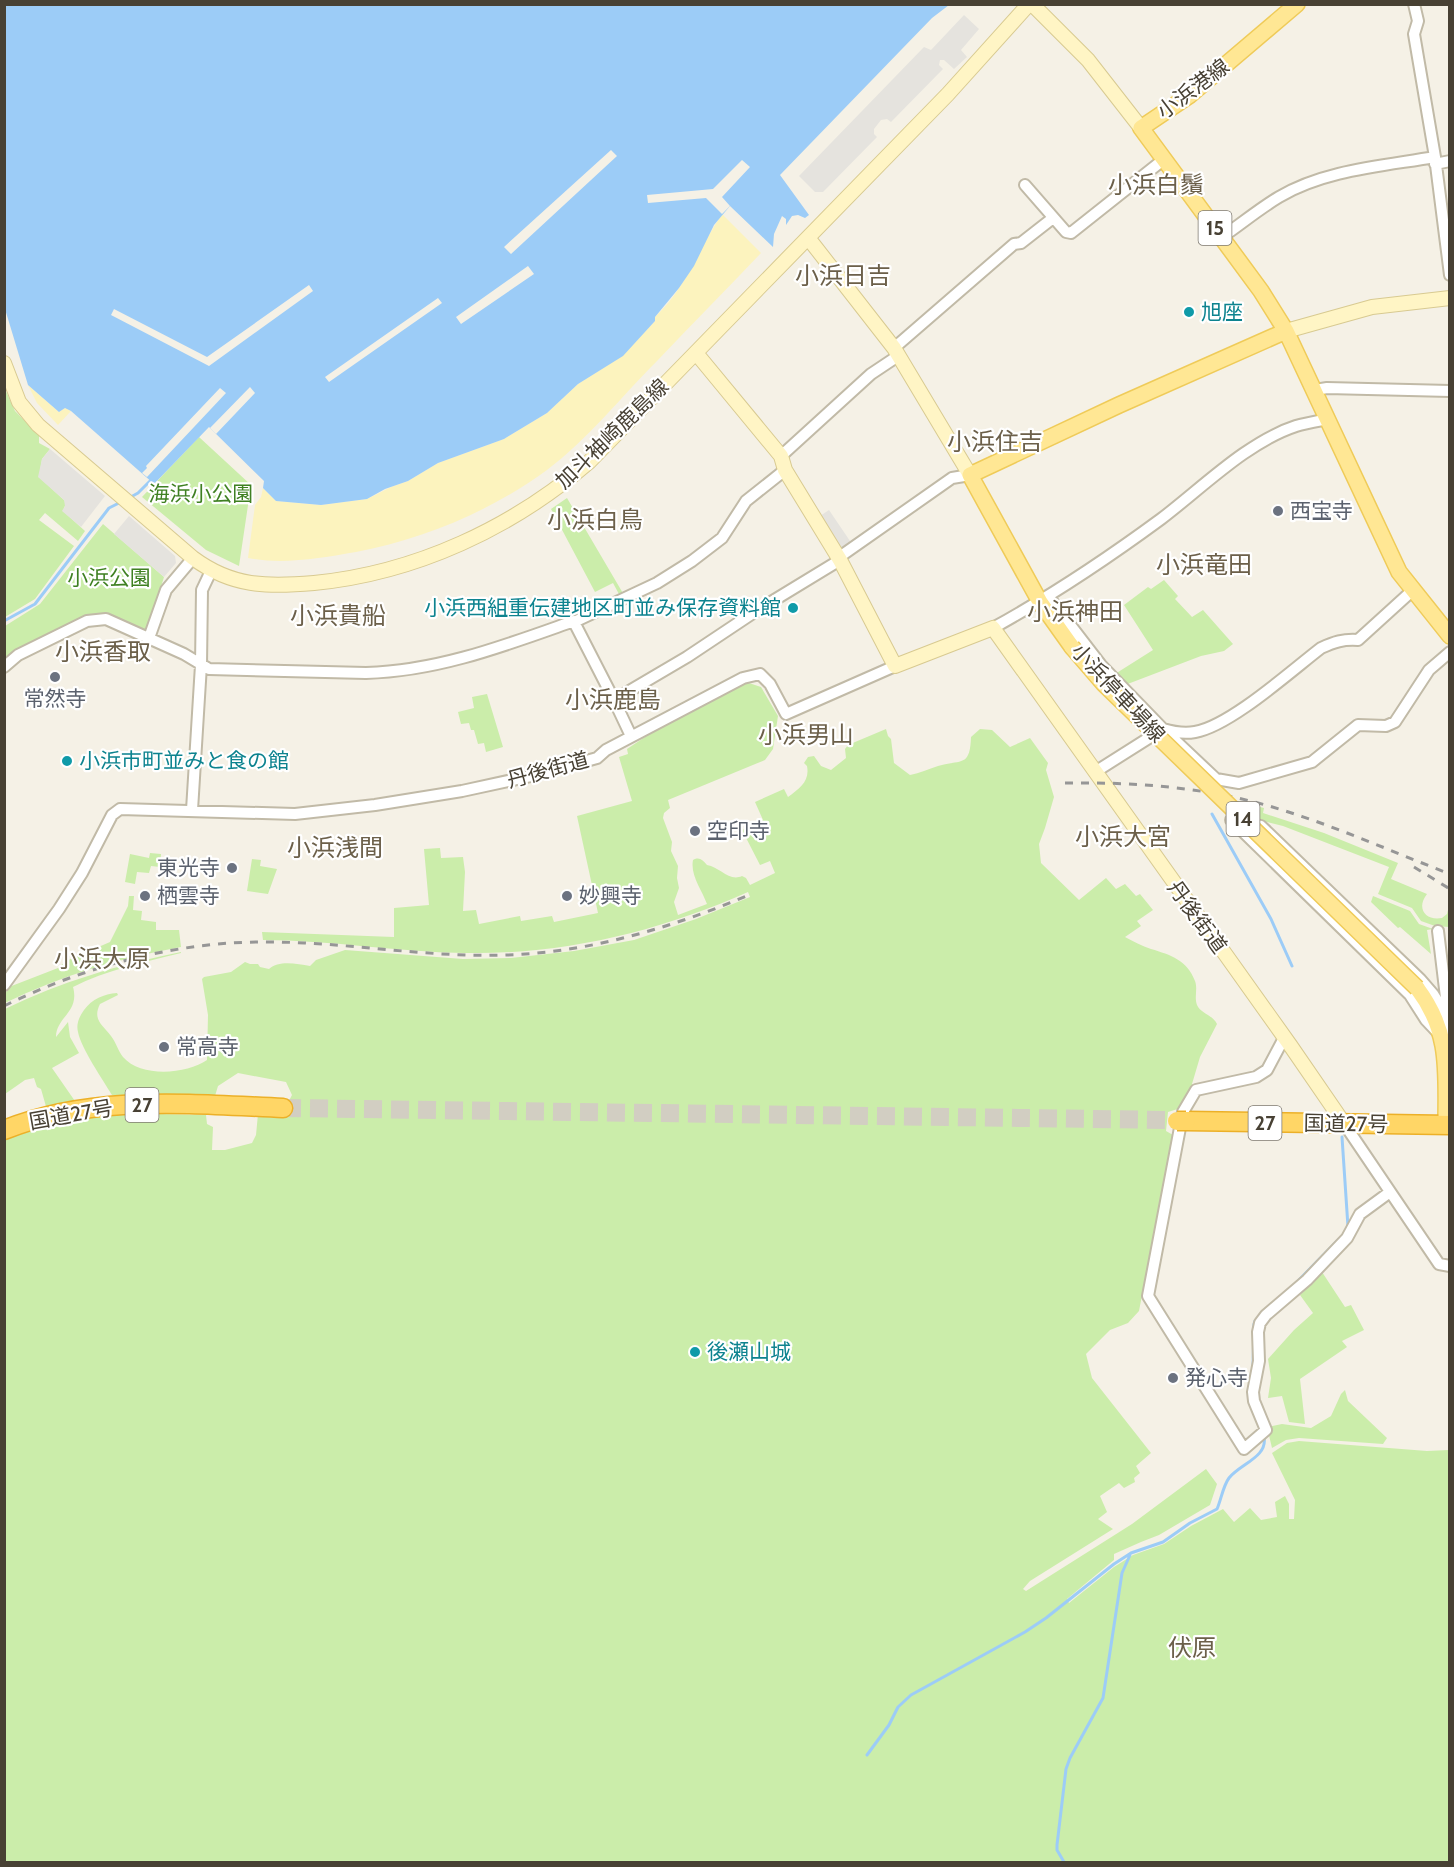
<svg xmlns="http://www.w3.org/2000/svg" width="1454" height="1867" viewBox="0 0 1454 1867" font-family="Cabin,'Noto Sans JP',sans-serif">
<style>
.green{fill:#cbedaa}
.sand{fill:#fcf3be}
.parking{fill:#e5e3de}
.water{fill:#9cccf7}
.pier{fill:#f5f1e6}
.lines{fill:none;stroke-linecap:round;stroke-linejoin:round}
.stream{stroke:#9cccf7;stroke-width:3}
.highway-tunnel{stroke:#d2cec2;stroke-width:18;stroke-dasharray:18 9;stroke-linecap:butt}
.street-casing{stroke:#c1baa7;stroke-width:14}
.secondary-casing{stroke:#d8ca91;stroke-width:16}
.primary-casing{stroke:#efcb59;stroke-width:18}
.highway-casing{stroke:#ecb028;stroke-width:21}
.street{stroke:#fff;stroke-width:10}
.secondary{stroke:#fff5c5;stroke-width:14}
.primary{stroke:#ffe794;stroke-width:15}
.highway{stroke:#ffd666;stroke-width:18}
.rail{stroke:#969696;stroke-width:3;stroke-dasharray:8 8;stroke-linecap:butt}
.primary-bridge-casing{stroke:#efcb59;stroke-width:18;stroke-linecap:butt}
.highway-bridge-casing{stroke:#ecb028;stroke-width:21;stroke-linecap:butt}
.primary-bridge{stroke:#ffe794;stroke-width:15}
.highway-bridge{stroke:#ffd666;stroke-width:18}
.culture-dot{fill:#0f9aa8;stroke:#fff;stroke-width:2}
.worship-dot{fill:#6b7280;stroke:#fff;stroke-width:2}
.labels{text-anchor:middle;stroke-width:4.5;stroke-linejoin:round;paint-order:stroke}
.shield{fill:#fff;stroke:#7f7a71;stroke-width:1.5}
.shield-label{font-size:20px;font-weight:bold;fill:#484134}
.street-label{font-size:21px;fill:#484134;stroke:#fff}
.culture-label{font-size:21px;fill:#0d838f;stroke:#fff;text-anchor:start}
.park-label{font-size:21px;fill:#3f8022;stroke:#fff}
.worship-label{font-size:21px;fill:#5b616d;stroke:#fff;text-anchor:start}
.quarter-label{font-size:24px;fill:#6c604a;stroke:#fff}
</style>
<rect width="100%" height="100%" fill="#f5f1e6"/>
<path class="green" d="M 4,387 L 15,411 L 39,435 L 39,443 L 50,449 L 42,459 L 39,477 L 64,500 L 66,503 L 63,511 L 85,531 L 78,541 L 45,513 L 39,520 L 74,546 L 35,599 L 5,617 Z
M 199,437 L 251,485 L 239,566 L 206,550 L 142,497 Z
M 567,498 L 624,595 L 620,596 L 613,583 L 595,592 L 551,509 Z
M 103,524 L 164,577 L 148,629 L 143,631 C 122,621 106,610 83,618 L 5,660 L 5,626 L 40,604 Z
M 1164,580 L 1178,596 L 1175,599 L 1192,617 L 1203,610 L 1233,644 L 1224,651 L 1201,656 L 1125,685 L 1115,674 L 1153,650 L 1124,605 L 1148,587 L 1151,589 Z
M 746,682 L 761,687 L 778,716 L 773,749 L 765,760 L 668,800 L 670,808 L 664,813 L 663,818 L 672,842 L 671,851 L 678,866 L 677,878 L 679,888 L 674,902 L 678,915 L 707,904 C 702,890 690,875 693,860 C 699,857 702,859 707,865 C 720,867 729,882 742,876 L 746,878 L 750,885 L 775,873 L 770,861 L 760,865 L 742,830 L 763,820 L 755,802 L 784,789 L 788,797 C 800,788 810,781 807,766 L 804,763 L 808,757 L 814,756 L 821,766 L 831,770 L 846,758 L 845,749 L 848,745 L 886,729 L 888,736 L 891,739 L 894,763 L 910,775 C 920,773 928,769 938,766 C 961,759 970,768 971,737 L 980,729 L 992,730 L 1010,747 L 1030,738 L 1048,763 L 1046,770 L 1054,797 L 1045,828 L 1039,844 L 1041,863 L 1079,900 L 1106,878 L 1116,889 L 1125,884 L 1136,896 L 1140,894 L 1153,910 L 1137,921 L 1141,926 L 1125,937 C 1133,941 1142,946 1151,949 C 1171,955 1187,960 1195,981 C 1198,989 1194,997 1197,1005 C 1201,1014 1213,1015 1217,1024 L 1200,1057 L 1192,1084 L 1193,1089 L 1181,1108 L 1168,1112 L 1166,1131 L 1173,1135 L 1139,1311 L 1128,1323 L 1110,1330 L 1086,1354 L 1092,1378 L 1151,1453 L 1136,1466 L 1140,1473 L 1134,1478 L 1135,1482 L 1124,1488 L 1119,1483 L 1100,1496 L 1107,1512 L 1098,1519 L 1113,1529 L 1030,1581 L 1023,1589 L 1026,1591 L 1132,1524 L 1206,1469 L 1217,1484 L 1210,1505 L 1159,1535 L 1141,1542 L 1114,1554 L 1114,1560 L 1067,1599 L 1069,1603 L 1114,1567 L 1133,1555 L 1164,1544 L 1191,1526 L 1223,1509 L 1234,1522 L 1250,1508 L 1261,1520 L 1277,1517 L 1275,1502 L 1285,1496 L 1289,1504 L 1289,1519 L 1294,1519 L 1295,1500 L 1272,1453 L 1287,1443 L 1299,1441 L 1427,1451 L 1449,1450 L 1449,1862 L 5,1862 L 5,1138 L 67,1120 L 111,1113 L 206,1115 L 207,1124 L 213,1127 L 212,1150 L 225,1150 L 252,1143 L 256,1135 L 258,1114 L 282,1114 L 292,1095 L 286,1082 L 238,1073 L 218,1086 L 215,1096 L 112,1095 C 103,1080 81,1048 78,1032 C 76,1024 79,1017 84,1010 C 92,999 104,994 117,993 L 118,995 L 100,1004 C 92,1020 103,1025 111,1036 C 116,1042 118,1051 123,1057 C 141,1078 187,1074 207,1060 L 208,1015 L 202,979 L 204,977 L 231,972 L 245,962 L 250,964 L 258,964 L 260,967 L 269,969 C 279,960 297,964 310,966 L 316,960 L 345,950 L 463,959 L 511,958 L 574,951 L 634,940 L 696,919 L 750,897 L 748,892 C 658,932 562,955 464,953 C 397,952 330,940 263,940 L 262,932 L 394,937 L 394,908 L 429,905 L 424,849 L 440,848 L 441,858 L 463,857 L 465,872 L 463,911 L 476,910 L 479,924 L 520,916 L 521,921 L 552,916 L 554,922 L 598,913 L 577,816 L 632,801 L 619,757 L 628,754 L 627,749 L 660,727 Z
M 487,694 L 503,747 L 486,752 L 484,743 L 478,744 L 474,730 L 471,730 L 469,723 L 461,724 L 458,712 L 474,708 L 472,697 Z
M 1237,801 L 1264,808 L 1263,813 L 1324,833 L 1398,863 L 1391,879 L 1427,894 C 1416,908 1425,921 1442,918 L 1447,914 L 1449,906 L 1449,927 L 1435,926 L 1421,921 L 1412,908 L 1378,894 L 1389,867 L 1283,826 L 1255,819 Z
M 150,853 L 161,854 L 160,867 L 151,866 L 149,873 L 137,872 L 135,884 L 125,882 L 130,854 L 149,858 Z
M 252,859 L 261,860 L 260,866 L 277,869 L 268,894 L 247,891 Z
M 129,896 L 134,896 L 133,910 L 142,911 L 141,920 L 156,922 L 156,930 L 179,930 L 181,947 C 120,958 60,976 5,1003 L 5,994 L 9,987 L 58,968 L 66,961 L 110,942 L 128,906 Z
M 1373,896 L 1410,911 L 1419,924 L 1433,929 L 1427,930 L 1431,954 L 1400,927 L 1398,928 L 1371,902 Z
M 181,952 L 181,953 C 145,962 106,970 73,987 C 80,1012 56,1017 56,1037 L 68,1022 L 70,1037 L 79,1053 L 52,1068 L 77,1104 L 47,1110 L 41,1089 L 37,1087 L 34,1078 L 25,1080 L 5,1094 L 5,1009 C 63,981 118,965 181,952 Z
M 1322,1272 L 1345,1307 L 1351,1305 L 1364,1330 L 1342,1341 L 1347,1347 L 1300,1379 L 1305,1424 L 1289,1422 L 1282,1396 L 1268,1398 L 1271,1378 L 1268,1359 L 1294,1330 L 1313,1313 L 1300,1295 Z
M 1345,1390 L 1348,1401 L 1387,1438 L 1383,1444 L 1299,1438 L 1286,1440 L 1272,1448 L 1267,1427 L 1282,1424 L 1311,1428 L 1331,1416 L 1341,1394 Z"/>
<path class="sand" d="M 722,214 L 761,253 C 727,289 691,325 657,361 C 621,397 588,439 547,470 C 491,511 424,539 356,552 C 321,558 283,565 248,558 L 255,505 L 261,497 L 263,488 L 276,501 L 321,505 L 367,499 L 391,487 L 408,481 L 438,463 L 504,439 L 547,413 L 578,384 L 622,356 L 655,321 L 655,317 C 687,287 698,249 722,214 Z
M 28,385 L 59,412 L 65,408 L 71,411 L 58,425 L 37,403 Z"/>
<path class="parking" d="M 964,15 L 979,29 L 961,50 L 967,57 L 954,69 L 944,60 L 940,60 L 939,65 L 943,69 L 891,122 L 887,119 L 881,120 L 874,129 L 874,134 L 877,137 L 823,192 L 815,192 L 799,176 L 924,47 L 931,50 Z
M 50,449 L 105,496 L 81,527 L 62,511 L 65,506 L 64,500 L 38,477 L 42,459 Z
M 829,510 L 850,541 L 841,548 L 820,516 Z
M 129,516 L 175,556 L 176,563 L 164,577 L 114,534 Z"/>
<path class="water" d="M 4,5 L 949,5 L 932,18 L 780,175 L 809,215 L 805,218 L 798,215 L 792,216 L 786,225 L 786,219 L 782,216 L 774,234 L 773,247 L 730,206 L 714,225 L 694,266 L 679,288 L 655,317 L 655,321 L 623,356 L 578,384 L 547,413 L 504,439 L 438,463 L 408,481 L 385,489 L 367,499 L 321,505 L 276,501 L 263,488 L 264,481 L 209,427 L 154,484 L 71,411 L 65,408 L 59,412 L 28,385 L 5,309 Z"/>
<path class="pier" d="M 611,150 L 617,156 L 511,254 L 504,247 Z
M 742,160 L 750,167 L 722,197 L 730,206 L 722,214 L 706,198 L 648,203 L 647,195 L 713,189 Z
M 528,266 L 534,274 L 461,324 L 456,317 Z
M 309,285 L 313,291 L 209,366 L 111,315 L 114,309 L 207,357 Z
M 438,298 L 442,303 L 329,382 L 325,377 Z
M 250,387 L 255,393 L 216,434 L 210,428 Z
M 220,388 L 226,393 L 147,477 L 142,473 L 147,468 L 146,466 Z"/>
<g class="lines">
<path class="stream" d="M 129,498 L 138,493 L 151,480
M 4,621 L 35,604 L 109,508 L 121,502
M 1212,814 L 1271,919 L 1292,966
M 1342,1137 L 1348,1227
M 1295,1284 L 1339,1239
M 1253,1368 L 1254,1324 L 1255,1321
M 867,1755 L 889,1725 L 898,1707 L 911,1695 L 1025,1632 L 1046,1618 L 1114,1564 L 1131,1553 L 1163,1542 L 1190,1523 L 1217,1509 C 1221,1500 1223,1486 1229,1478 C 1240,1464 1268,1457 1264,1437
M 1064,1862 L 1057,1850 L 1057,1845 L 1066,1769 L 1070,1758 L 1103,1698 L 1122,1573 L 1130,1555"/>
<path class="highway-tunnel" d="M 283,1108 L 1170,1120"/>
<g class="street-casing">
<path id="street" d="M 1414,4 L 1418,21 L 1414,34 L 1435,157 L 1450,275
M 1435,164 L 1450,161
M 1025,185 L 1066,232 L 1071,233 L 1163,160
M 1222,237 C 1241,224 1259,209 1279,197 C 1324,170 1383,166 1435,157
M 894,348 L 1014,244 L 1021,243 L 1053,218
M 1315,390 L 1327,388 L 1450,391
M 781,456 L 871,374 L 898,356
M 838,558 L 952,478 L 970,475
M 1048,596 L 1101,665 L 1163,729 L 1216,779 L 1239,783 L 1312,762 L 1358,725 L 1386,726 L 1395,722 L 1429,670 L 1450,652
M 993,628 C 1051,596 1108,558 1161,519 C 1202,488 1247,442 1296,426 C 1306,423 1318,421 1328,419
M 149,638 L 166,590 L 193,558
M 4,667 L 18,655 L 87,621 L 106,619 L 184,654 L 209,669 L 366,673 C 439,671 506,645 574,621
M 614,700 L 574,622 L 657,583 L 692,561 L 722,538 L 746,501 L 785,470
M 631,736 L 614,700 L 687,657 L 753,613 L 840,560
M 1095,772 L 1163,729 C 1173,732 1184,734 1195,732 C 1230,726 1291,671 1321,648 C 1334,642 1343,639 1358,640 L 1413,590
M 192,810 L 201,665 L 202,590 L 211,571
M 1231,820 L 1261,826 L 1420,979 L 1433,994 L 1446,1015 L 1443,1038 L 1426,1020 L 1410,995 Z
M 1438,931 L 1448,1014
M 4,985 L 59,909 L 82,873 L 112,815 L 120,809 L 295,814 L 375,805 L 462,791 L 540,774 L 597,758 L 606,750 L 743,678 L 760,674 L 770,684 L 786,714 L 895,666
M 1284,1038 L 1267,1070 L 1256,1077 L 1196,1090 L 1183,1112 L 1148,1296 L 1244,1449 L 1266,1430 L 1254,1401 L 1253,1392 L 1259,1361 L 1258,1332 L 1260,1323 L 1266,1315 L 1307,1280 L 1347,1238 L 1360,1214 L 1390,1192
M 1345,1125 L 1439,1264 L 1450,1266"/>
</g>
<g class="secondary-casing">
<path id="secondary" d="M 1032,4 L 1088,60 L 1141,128
M 809,239 L 894,348 L 970,475
M 1286,331 L 1372,307 L 1450,298
M 696,353 L 781,456 L 785,470 L 840,560 L 895,666 L 993,628 L 1290,1045 L 1345,1125
M 4,363 L 19,402 L 38,425 L 193,558 C 232,587 267,587 314,583 C 416,573 512,528 589,462 L 948,94 L 1029,4"/>
</g>
<g class="primary-casing">
<path id="primary" d="M 1297,4 L 1190,95 L 1141,128 L 1261,291 L 1286,331 L 1399,572 L 1450,636
M 1072,647 L 1040,602 L 970,475 L 1119,405 L 1286,331
M 1417,988 C 1451,1033 1446,1072 1446,1125"/>
</g>
<g class="highway-casing">
<path id="highway" d="M 1186,1121 L 1450,1125
M 4,1130 C 92,1094 191,1104 283,1108"/>
</g>
<use href="#street" class="street"/>
<use href="#secondary" class="secondary"/>
<use href="#primary" class="primary"/>
<use href="#highway" class="highway"/>
<path class="rail" d="M 1065,783 C 1134,782 1203,787 1269,806 C 1331,824 1390,851 1450,874
M 1414,867 L 1450,889
M 4,1006 C 85,966 178,941 268,942 C 348,942 427,958 508,955 C 592,952 673,927 749,895"/>
<g class="primary-bridge-casing">
<path id="primary-bridge" d="M 1072,647 L 1103,683 L 1417,988"/>
</g>
<g class="highway-bridge-casing">
<path id="highway-bridge" d="M 1177,1121 L 1186,1121"/>
</g>
<use href="#primary-bridge" class="primary-bridge"/>
<use href="#highway-bridge" class="highway-bridge"/>
</g>
<g class="culture-dot">
<circle cx="1189" cy="312" r="6"/>
<circle cx="793" cy="608" r="6"/>
<circle cx="67" cy="761" r="6"/>
<circle cx="695" cy="1352" r="6"/>
</g>
<g class="worship-dot">
<circle cx="1278" cy="511" r="6"/>
<circle cx="55" cy="677" r="6"/>
<circle cx="695" cy="831" r="6"/>
<circle cx="232" cy="868" r="6"/>
<circle cx="145" cy="896" r="6"/>
<circle cx="567" cy="896" r="6"/>
<circle cx="164" cy="1047" r="6"/>
<circle cx="1173" cy="1378" r="6"/>
</g>
<g class="labels">
<g class="shield">
<rect x="1198.5" y="211" width="33" height="34" rx="4.5"/>
<rect x="1226.5" y="802" width="33" height="34" rx="4.5"/>
<rect x="125.5" y="1088" width="33" height="34" rx="4.5"/>
<rect x="1248.5" y="1106" width="33" height="34" rx="4.5"/>
</g>
<g class="shield-label">
<text x="1215" y="235">15</text>
<text x="1243" y="826">14</text>
<text x="142" y="1112">27</text>
<text x="1265" y="1130">27</text>
</g>
<g class="street-label">
<text transform="translate(1193 89) rotate(-37)" y="7">小浜港線</text>
<text transform="translate(612 434) rotate(-44)" y="7">加斗袖崎鹿島線</text>
<text transform="translate(1118 693) rotate(47)" y="7">小浜停車場線</text>
<text transform="translate(548 770) rotate(-15)" y="7">丹後街道</text>
<text transform="translate(1197 917) rotate(54)" y="7">丹後街道</text>
<text transform="translate(71 1115) rotate(-10)" y="7">国道27号</text>
<text transform="translate(1346 1124) rotate(1)" y="7">国道27号</text>
</g>
<g class="culture-label">
<text x="1201" y="319">旭座</text>
<text x="781" y="615" text-anchor="end">小浜西組重伝建地区町並み保存資料館</text>
<text x="79" y="768">小浜市町並みと食の館</text>
<text x="707" y="1359">後瀬山城</text>
</g>
<g class="park-label">
<text x="201" y="501">海浜小公園</text>
<text x="109" y="585">小浜公園</text>
</g>
<g class="worship-label">
<text x="1290" y="518">西宝寺</text>
<text x="55" y="706" text-anchor="middle">常然寺</text>
<text x="707" y="838">空印寺</text>
<text x="220" y="875" text-anchor="end">東光寺</text>
<text x="157" y="903">栖雲寺</text>
<text x="579" y="903">妙興寺</text>
<text x="176" y="1054">常高寺</text>
<text x="1185" y="1385">発心寺</text>
</g>
<g class="quarter-label">
<text x="1156" y="193">小浜白鬚</text>
<text x="843" y="284">小浜日吉</text>
<text x="995" y="450">小浜住吉</text>
<text x="595" y="528">小浜白鳥</text>
<text x="1204" y="573">小浜竜田</text>
<text x="1075" y="620">小浜神田</text>
<text x="338" y="624">小浜貴船</text>
<text x="103" y="660">小浜香取</text>
<text x="613" y="708">小浜鹿島</text>
<text x="806" y="743">小浜男山</text>
<text x="1123" y="845">小浜大宮</text>
<text x="335" y="856">小浜浅間</text>
<text x="102" y="967">小浜大原</text>
<text x="1192" y="1656">伏原</text>
</g>
</g>
<rect width="1454" height="1867" fill="none" stroke="#484134" stroke-width="12"/>
</svg>
